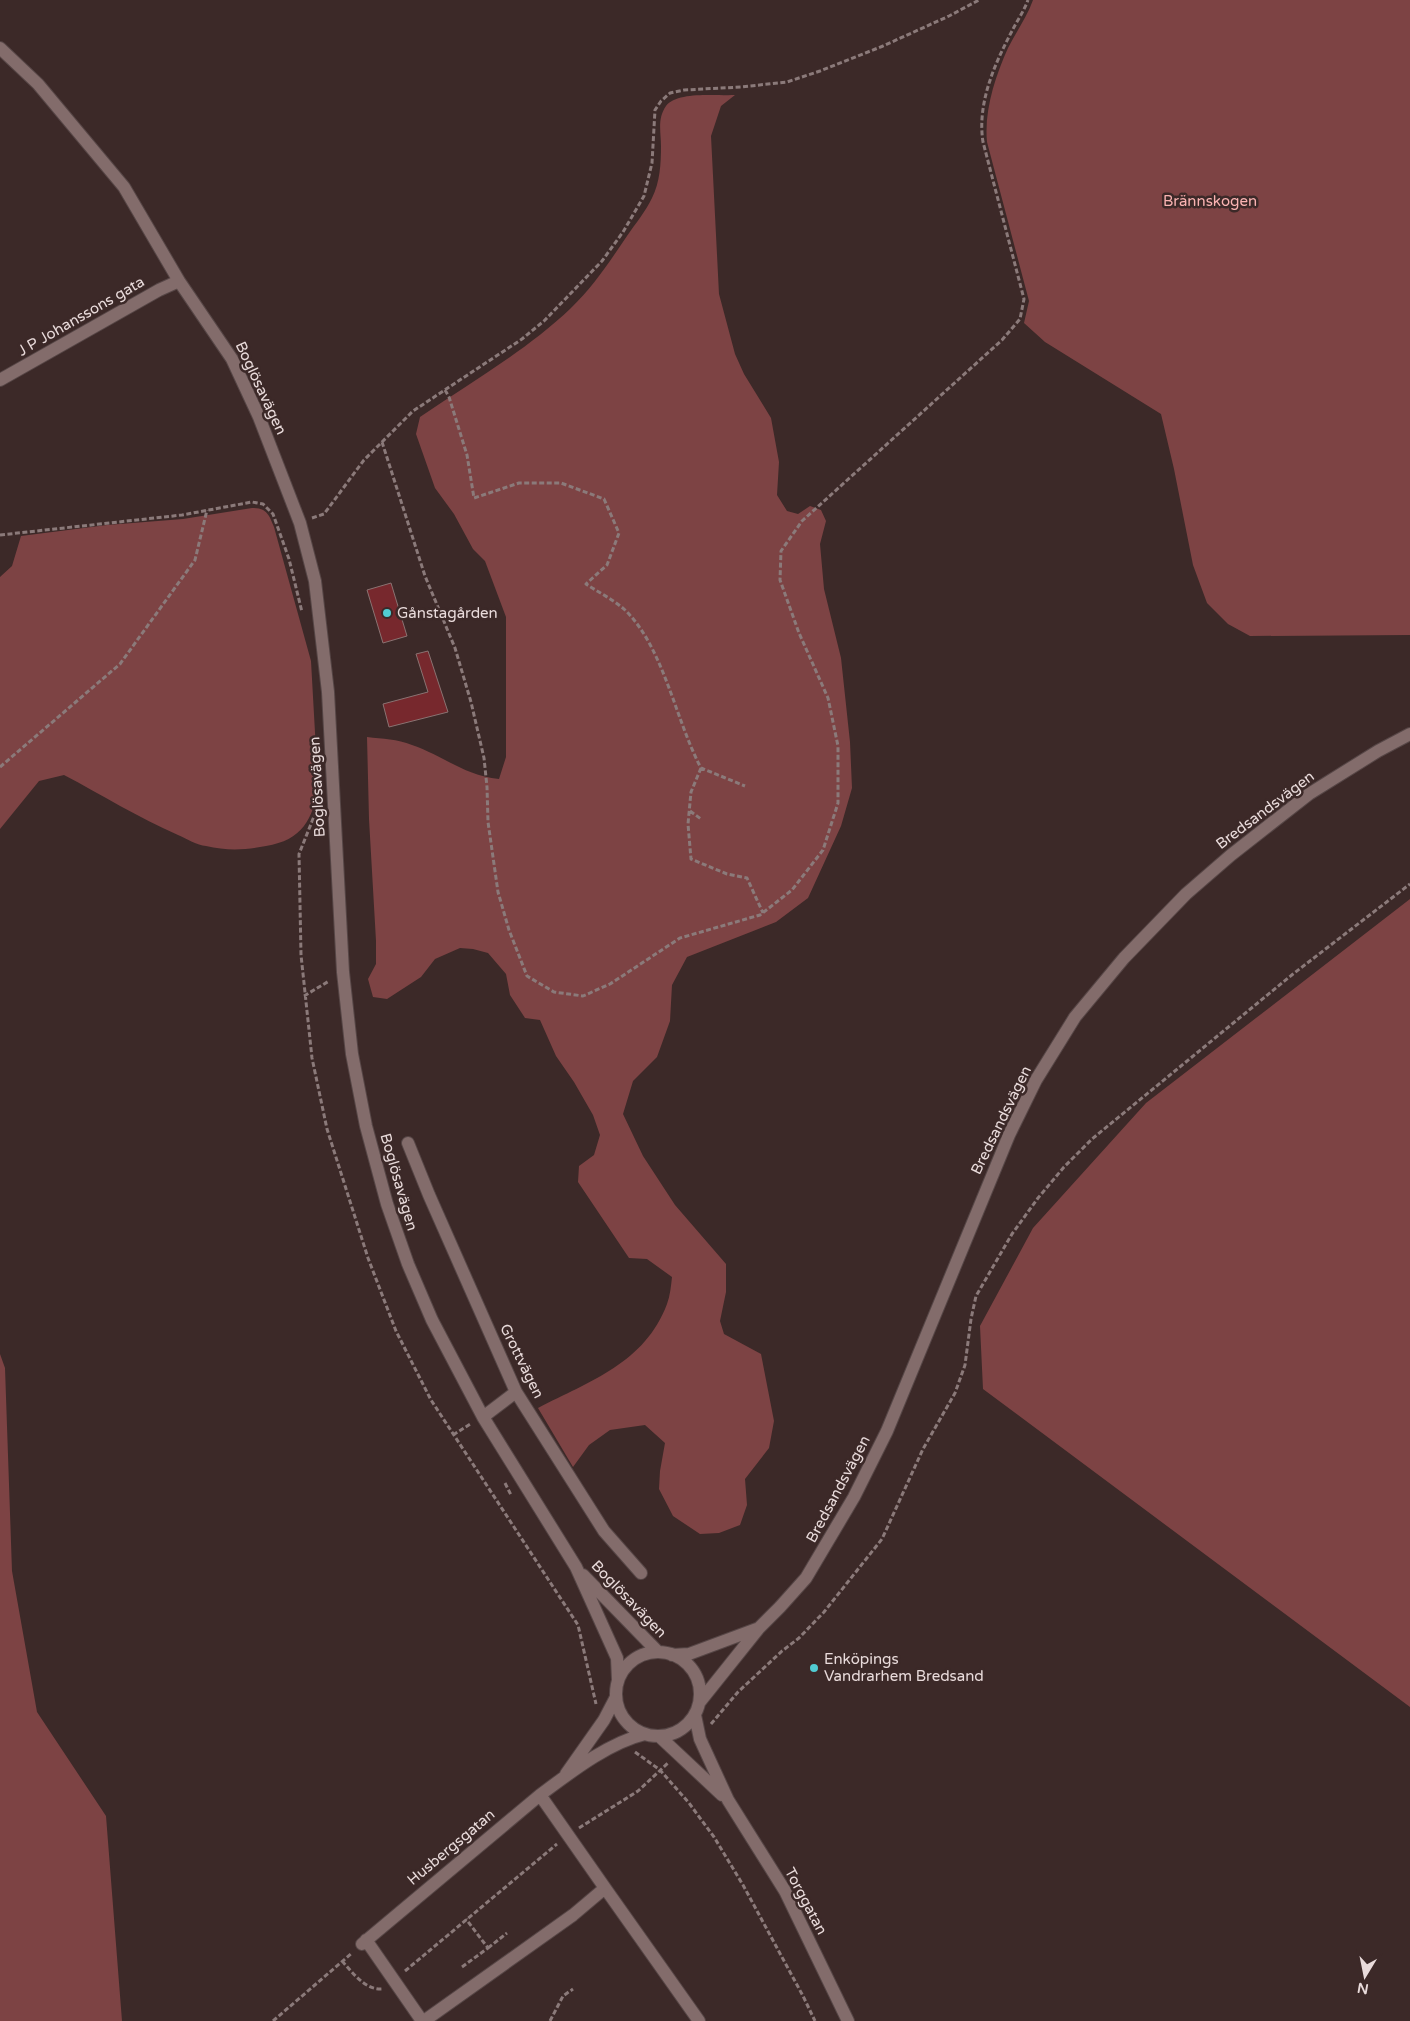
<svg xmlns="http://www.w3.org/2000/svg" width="1410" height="2021" viewBox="0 0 1410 2021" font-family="'Varela Round',sans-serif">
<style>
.green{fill:#7d4344}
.building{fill:#77282d;stroke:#8a7372}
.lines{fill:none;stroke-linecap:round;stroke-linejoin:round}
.minor-casing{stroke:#564646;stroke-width:14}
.path{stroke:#8b7a7a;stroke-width:3;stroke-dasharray:5 2.5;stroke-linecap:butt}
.minor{stroke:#836c6b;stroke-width:12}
.poi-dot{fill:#51ccd2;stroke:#3c2928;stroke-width:2}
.labels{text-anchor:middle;stroke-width:5;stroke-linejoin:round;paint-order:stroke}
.park-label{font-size:15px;fill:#fab3b2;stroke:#3c2928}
.street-label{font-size:15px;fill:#e9dbdb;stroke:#3c2928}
.poi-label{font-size:15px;fill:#e9dbdb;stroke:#3c2928;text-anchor:start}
</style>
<rect width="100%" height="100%" fill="#3c2928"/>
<path class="green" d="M 1033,0 L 1410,0 L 1410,635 L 1250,636 L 1228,624 L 1207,603 L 1193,565 L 1174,469 L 1161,414 L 1045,342 L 1024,323 L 1029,301 L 987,142 C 984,111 995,77 1008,48 C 1016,32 1027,17 1033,0 Z
M 735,95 L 721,106 L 711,136 L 719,294 L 735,354 L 744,374 L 771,418 L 779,462 L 777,495 L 787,511 L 798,514 L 810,506 L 821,510 L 826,521 L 820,544 L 824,589 L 841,658 L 850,742 L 852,788 L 841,826 L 808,898 L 776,922 L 687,957 L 672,985 L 670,1021 L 657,1057 L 633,1081 L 623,1114 L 643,1156 L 675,1205 L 726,1264 L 726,1292 L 720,1321 L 724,1334 L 761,1354 L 774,1421 L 769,1448 L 745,1479 L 747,1505 L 740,1525 L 719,1533 L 700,1534 L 673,1516 L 659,1489 L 660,1471 L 665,1443 L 645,1425 L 610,1430 L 589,1445 L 573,1467 L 538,1408 C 590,1381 645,1363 667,1304 C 670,1296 671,1286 672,1277 L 647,1259 L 629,1258 L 578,1182 L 579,1166 L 594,1155 L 600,1135 L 593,1115 L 574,1082 L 556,1056 L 540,1020 L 525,1018 L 510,995 L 506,974 L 488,953 L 473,949 L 460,948 L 435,959 L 421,977 L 387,999 L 373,997 L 368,979 L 376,964 L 376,941 L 369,819 L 367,737 C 383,739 397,739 412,745 C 444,756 463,775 499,779 L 506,757 L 506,617 L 485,561 L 473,549 L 454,514 L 435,488 L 416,434 L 420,417 C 471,382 526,351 571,308 C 593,287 610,261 627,236 C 635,224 646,211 652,198 C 660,182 661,164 661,146 C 661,132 657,119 666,106 C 677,91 716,96 735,95 Z
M 252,508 C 267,508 269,515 274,527 L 311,661 L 318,786 C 313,820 302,840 266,846 C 246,850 227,851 206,846 C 197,845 187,839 178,835 C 139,818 102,795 64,775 L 39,781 L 0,829 L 0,577 L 12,566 L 21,536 L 107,525 L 183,519 Z
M 1410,899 L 1410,1707 L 983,1389 L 980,1326 L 1033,1228 L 1146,1103 Z
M 0,1354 L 5,1368 L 12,1571 L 37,1712 L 106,1816 L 122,2021 L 0,2021 Z"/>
<path class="building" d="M 391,583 L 407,636 L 383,643 L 367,590 Z
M 428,651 L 448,712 L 389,727 L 383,704 L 428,692 L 416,654 Z"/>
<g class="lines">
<g class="minor-casing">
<path id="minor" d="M 0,48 L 38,84 L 124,187 L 179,281 L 232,359 L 259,417 L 300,523 L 315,581 L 328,692 L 343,972 L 352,1054 L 366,1126 L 387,1204 L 408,1264 L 432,1320 L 483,1417 L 576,1567 L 617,1658 L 618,1680
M 0,380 L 159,290 L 179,281
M 408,1143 L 429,1195 L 516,1392 L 604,1531 L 641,1573
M 483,1417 L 516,1392
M 583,1575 L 658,1652
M616 1694a42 42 0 1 1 84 0a42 42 0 1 1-84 0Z
M 672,1655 L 689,1654 L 759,1628
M 699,1703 L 759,1628 L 780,1607 L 806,1578 L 854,1497 L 887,1431 L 1009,1135 L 1036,1080 L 1075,1017 L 1124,958 L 1186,894 L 1231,855 L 1309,794 L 1378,751 L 1410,734
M 695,1715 L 700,1739 L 728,1800 L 785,1891 L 848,2021
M 659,1736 L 722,1795
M 566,1774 L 604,1720 L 616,1697
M 605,1888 L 699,2021
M 366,1940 L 422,2021
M 362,1944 L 540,1795 C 571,1772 608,1743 645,1734
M 424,2021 L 573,1915 L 605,1888 L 540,1795"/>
</g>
<path class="path" d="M 445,390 L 449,397 L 467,455 L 474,498 L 519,483 L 561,483 L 604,499 L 619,533 L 607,565 L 586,584 C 598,592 614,600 625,610 C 664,648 675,719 701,768 L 745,786
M 382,442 L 425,576 L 455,648 L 471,702 L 484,758 L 487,787 L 488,822 L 498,892 L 509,930 L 527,976 L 554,992 L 583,996 L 610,984 L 680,938 L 760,915 L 792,890 L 823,850 L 838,803 L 838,746 L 828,698 L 799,633 L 780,580 L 781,551 L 802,521 L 1002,340 L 1020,319 L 1024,299 L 983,142 C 977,104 994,65 1012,31 C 1017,21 1024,11 1028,0
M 312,518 L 324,514 L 364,460 L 413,411 L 522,339 L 544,321 L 602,261 L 623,232 L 644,196 L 652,163 L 655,110 L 661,101 L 670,93 L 684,90 L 741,87 L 787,82 L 820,71 L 883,46 L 949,16 L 979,0
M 0,535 L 182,515 L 252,502 L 263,504 L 273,514 L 289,559 L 302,612
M 0,767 L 120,664 L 195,560 L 207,510
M 701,768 L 691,792 L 688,824 L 691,859 L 727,874 L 747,878 L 763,913
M 319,804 L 299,854 L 301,955 L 312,1058 L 327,1129 L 368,1258 L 396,1331 L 431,1400 L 578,1625 L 596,1704
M 690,811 L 701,819
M 304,996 L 329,981
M 453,1435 L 472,1423
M 505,1483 L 511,1495
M 711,1724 L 738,1692 L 782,1651 L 799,1638 L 824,1612 L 882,1539 L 923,1449 L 955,1393 L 965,1365 L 971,1319 L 976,1296 L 1012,1234 L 1038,1198 L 1064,1167 L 1092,1139 L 1293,974 L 1410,884
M 635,1752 L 660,1770 L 689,1803 L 714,1837 L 743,1885 L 803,1996 L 815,2021
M 579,1828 L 638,1791 L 668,1763
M 488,1948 L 507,1933
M 342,1961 C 353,1973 365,1990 382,1989
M 462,1967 L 488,1948 L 466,1919
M 405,1971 L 557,1844
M 273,2021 L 352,1953
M 550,2021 L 563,1996 L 573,1989"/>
<use href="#minor" class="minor"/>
</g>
<g class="poi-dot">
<circle cx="387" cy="613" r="5"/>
<circle cx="814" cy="1668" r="5"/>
</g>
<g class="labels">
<g class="park-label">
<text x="1210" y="206">Brännskogen</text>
</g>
<g class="street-label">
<text transform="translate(81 316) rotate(-30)" y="5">J P Johanssons gata</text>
<text transform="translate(261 388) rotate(65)" y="5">Boglösavägen</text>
<text transform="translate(317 787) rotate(-93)" y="5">Boglösavägen</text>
<text transform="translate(1265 810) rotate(-37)" y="5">Bredsandsvägen</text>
<text transform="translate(1001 1120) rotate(-64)" y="5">Bredsandsvägen</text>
<text transform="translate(399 1182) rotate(74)" y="5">Boglösavägen</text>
<text transform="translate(522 1361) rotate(64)" y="5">Grottvägen</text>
<text transform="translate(838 1489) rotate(-62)" y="5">Bredsandsvägen</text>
<text transform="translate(629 1599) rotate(46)" y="5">Boglösavägen</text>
<text transform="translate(451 1847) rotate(-40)" y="5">Husbergsgatan</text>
<text transform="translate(806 1901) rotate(62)" y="5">Torggatan</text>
</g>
<g class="poi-label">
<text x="397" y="618">Gånstagården</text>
<text x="824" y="1664">Enköpings<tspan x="824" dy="17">Vandrarhem Bredsand</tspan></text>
</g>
</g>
<g transform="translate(1365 1976) rotate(190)" stroke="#3c2928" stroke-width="4" paint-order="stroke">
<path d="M0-4L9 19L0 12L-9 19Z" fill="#e9dbdb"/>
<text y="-8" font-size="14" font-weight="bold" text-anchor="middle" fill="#e9dbdb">N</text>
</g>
</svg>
